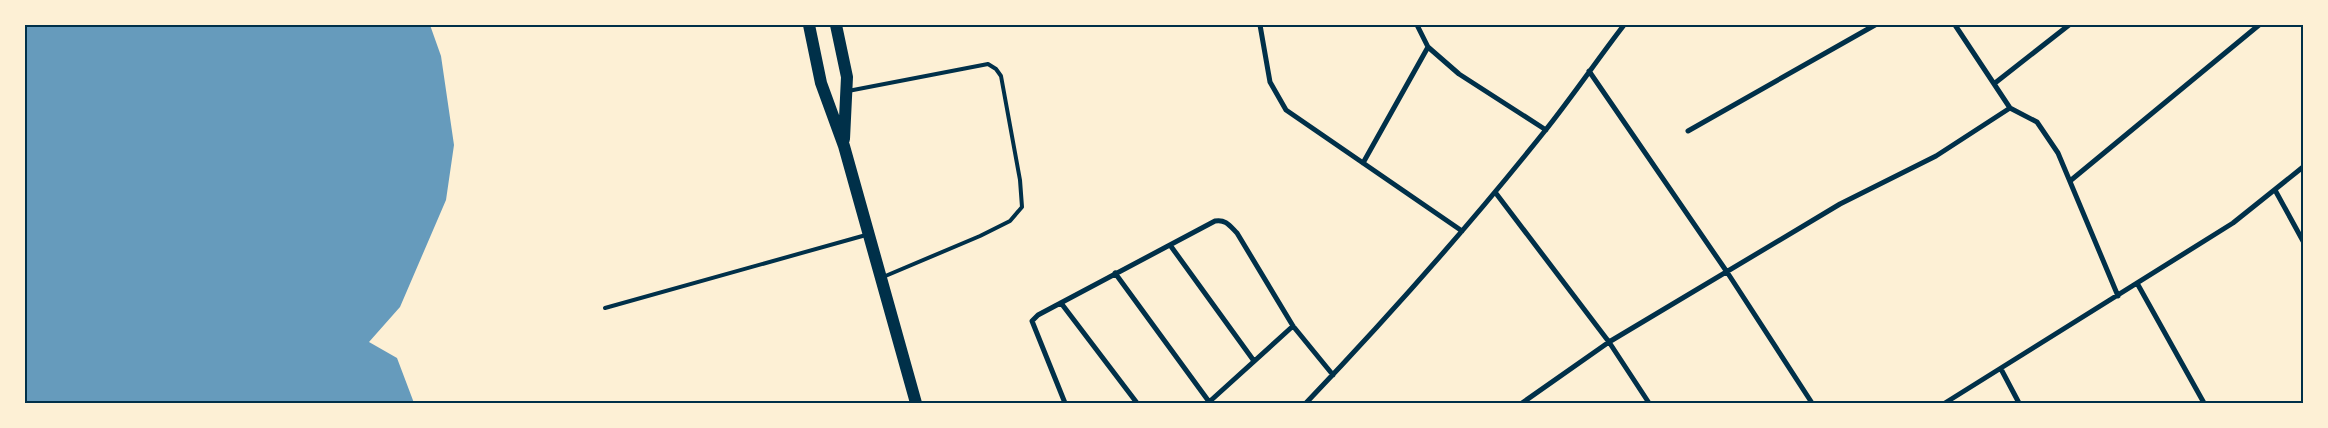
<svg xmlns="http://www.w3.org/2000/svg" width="2328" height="428" viewBox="0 0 2328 428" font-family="'Noto Sans',sans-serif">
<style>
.water{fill:#669bbc}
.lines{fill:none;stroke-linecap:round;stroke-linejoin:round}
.service{stroke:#003049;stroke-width:4}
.minor{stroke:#003049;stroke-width:5}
.primary{stroke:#003049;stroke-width:12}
.neatline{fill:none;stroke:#003049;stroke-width:2}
</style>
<rect width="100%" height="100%" fill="#fdf0d5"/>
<path class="water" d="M 25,25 L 430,25 L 441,56 L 454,145 L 446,200 L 400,307 L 369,342 L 397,358 L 414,403 L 25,403 Z"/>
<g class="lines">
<path class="service" d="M 848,91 L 988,64 L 996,69 L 1001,76 L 1020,180 L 1022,207 L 1010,221 L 980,236 L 883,277
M 605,308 L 866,235"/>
<path class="minor" d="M 1260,25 L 1270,82 L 1286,110 L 1462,231
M 1417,25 L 1428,47 L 1459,74 L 1546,130
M 1955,25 L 2010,108 L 2037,122 L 2058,153 L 2118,296
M 1589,71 L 1727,272 L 1812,403
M 1995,83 L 2069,25
M 1688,131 L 1875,25
M 1363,163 L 1428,47
M 2070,181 L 2259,25
M 2275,190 L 2303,241
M 1495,192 L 1609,342 L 1649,403
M 1170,245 L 1254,361
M 1115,273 L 1210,403
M 2137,283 L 2204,403
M 1061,303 L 1137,403
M 2001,369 L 2019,403
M 1065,403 L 1032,321 L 1038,315 L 1215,221 C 1226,219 1230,226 1237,233 L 1293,326 L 1333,375
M 1208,403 L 1293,326
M 1306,403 C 1389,316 1469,226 1544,132 C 1572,97 1597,60 1624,25
M 1522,403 L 1609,342 L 1840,204 L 1936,156 L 2010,108
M 1945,403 L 2233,223 L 2303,167"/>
<path class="primary" d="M 809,25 L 821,83 L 844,146 L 916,403
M 836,25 L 847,77 L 844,139"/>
</g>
<rect width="2328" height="428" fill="none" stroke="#fdf0d5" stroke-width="52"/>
<rect x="26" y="26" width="2276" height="376" class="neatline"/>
</svg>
